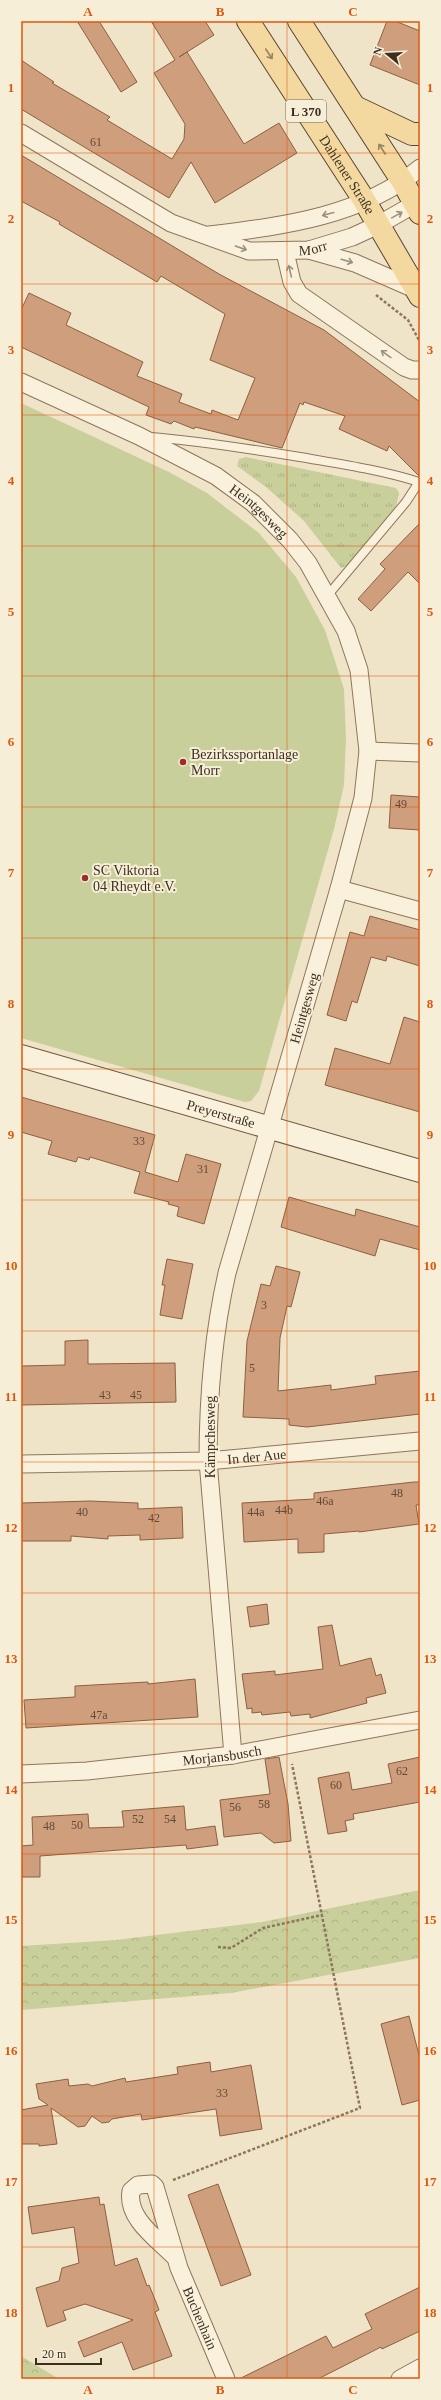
<svg xmlns="http://www.w3.org/2000/svg" width="441" height="2400" viewBox="0 0 441 2400" font-family="'Times New Roman',serif">
<style>
.grass{fill:url(#grass-tufts)}
.forest{fill:url(#forest-crowns)}
.pitch{fill:#c9cf9b}
.building{fill:#cf9f7d;stroke:#8d5f41}
.lines{fill:none;stroke-linecap:round;stroke-linejoin:round}
.lane-casing{stroke:#8d765c;stroke-width:10}
.street-casing{stroke:#8d765c;stroke-width:19}
.secondary-casing{stroke:#6f573f;stroke-width:24}
.primary-casing{stroke:#5b4430;stroke-width:24}
.path{stroke:#8d765c;stroke-width:2.5;stroke-dasharray:3 2;stroke-linecap:butt}
.lane{stroke:#faf1dc;stroke-width:8}
.street{stroke:#faf1dc;stroke-width:17}
.secondary{stroke:#faf1dc;stroke-width:22}
.primary{stroke:#f3d9a0;stroke-width:22}
.oneway{stroke:#988460}
.oneway2{stroke:#9c907e}
.grid{fill:none;stroke:#df570d;stroke-width:1;stroke-opacity:0.55}
.poi-dot{fill:#9e2a2b;stroke:#f7eed8;stroke-width:1.5}
.labels{text-anchor:middle;stroke-width:4;stroke-linejoin:round;paint-order:stroke}
.number-label{font-size:12px;fill:#624a37}
.shield{fill:#f7eed8;stroke:#756857;stroke-width:1}
.shield-label{font-size:13px;font-weight:bold;fill:#3d2e20}
.street-label{font-size:14px;fill:#3d2e20;stroke:#f7eed8}
.poi-label{font-size:14px;fill:#3d2e20;stroke:#f7eed8;text-anchor:start}
.neatline{fill:none;stroke:#df570d;stroke-width:1.5}
.grid-label{font-size:13px;text-anchor:middle;font-weight:bold;fill:#df570d}
</style>
<defs>
<pattern id="grass-tufts" width="24" height="20" patternUnits="userSpaceOnUse"><rect width="24" height="20" fill="#c9cf9b"/><path d="M3 7l-1-3M5 7V3M7 7l1-3M15 17l-1-3M17 17v-4M19 17l1-3" fill="none" stroke="#aeb285"/></pattern>
<pattern id="forest-crowns" width="20" height="18" patternUnits="userSpaceOnUse"><rect width="20" height="18" fill="#c9cf9b"/><path d="M2 6a3 3 0 1 1 6 0M12 15a3 3 0 1 1 6 0" fill="none" stroke="#aeb285"/></pattern>
</defs>
<rect width="100%" height="100%" fill="#f0e4c8"/>
<path class="grass" d="M 246,457 L 396,488 L 399,493 L 396,507 L 347,566 L 341,568 L 304,521 L 266,487 L 237,466 L 239,459 Z"/>
<path class="forest" d="M 420,1890 L 420,1958 L 231,1993 L 21,2010 L 21,1946 L 116,1940 L 262,1922 Z
M 21,2356 L 59,2379 L 21,2379 Z"/>
<path class="pitch" d="M 21,403 L 169,472 L 207,493 L 259,533 L 296,577 L 325,630 L 344,689 L 346,739 L 344,785 L 334,829 L 259,1091 L 251,1101 L 245,1102 L 21,1038 Z"/>
<path class="building" d="M 77,21 L 99,21 L 137,82 L 121,92 Z
M 151,21 L 205,21 L 214,35 L 179,57 L 187,52 L 244,144 L 279,123 L 297,153 L 215,203 L 191,162 L 169,198 L 21,109 L 21,60 L 54,82 L 52,83 L 110,117 L 107,120 L 172,159 L 184,139 L 185,124 L 154,73 L 175,60 Z
M 387,21 L 395,21 L 420,31 L 420,85 L 370,65 Z
M 21,155 L 219,274 L 324,330 L 420,402 L 420,477 L 389,446 L 387,451 L 339,429 L 345,416 L 304,402 L 303,405 L 300,403 L 282,448 L 195,427 L 194,429 L 174,421 L 171,424 L 146,415 L 149,407 L 21,347 L 21,310 L 29,293 L 71,313 L 66,325 L 143,362 L 137,376 L 182,394 L 179,402 L 211,414 L 212,410 L 238,420 L 255,378 L 210,360 L 225,314 L 161,276 L 157,282 L 59,224 L 60,222 L 21,201 Z
M 420,523 L 420,584 L 408,572 L 371,611 L 358,599 L 385,569 L 380,564 Z
M 391,795 L 420,797 L 420,830 L 389,828 Z
M 370,916 L 420,930 L 420,966 L 387,956 L 386,961 L 371,957 L 357,1003 L 352,1001 L 346,1021 L 327,1015 L 350,932 L 364,936 Z
M 404,1017 L 420,1022 L 420,1112 L 325,1085 L 335,1048 L 390,1064 Z
M 21,1097 L 155,1135 L 145,1172 L 178,1182 L 186,1154 L 221,1164 L 204,1224 L 177,1216 L 179,1207 L 168,1204 L 169,1202 L 134,1193 L 140,1172 L 90,1157 L 89,1160 L 78,1157 L 76,1162 L 48,1154 L 52,1141 L 21,1132 Z
M 289,1197 L 355,1216 L 356,1209 L 420,1227 L 420,1250 L 380,1239 L 375,1256 L 281,1227 Z
M 167,1259 L 193,1264 L 182,1319 L 160,1315 L 165,1285 L 162,1285 Z
M 276,1266 L 300,1272 L 291,1307 L 287,1306 L 280,1338 L 278,1391 L 331,1385 L 331,1390 L 376,1384 L 375,1376 L 420,1371 L 420,1414 L 307,1427 L 289,1425 L 289,1419 L 243,1417 L 247,1341 L 261,1284 L 270,1286 Z
M 88,1340 L 88,1364 L 175,1363 L 176,1402 L 21,1405 L 21,1366 L 65,1365 L 65,1341 Z
M 414,1482 L 420,1482 L 420,1505 L 416,1505 L 419,1524 L 359,1532 L 359,1531 L 324,1534 L 324,1552 L 298,1553 L 298,1539 L 244,1542 L 242,1503 L 314,1499 L 314,1493 Z
M 90,1501 L 138,1503 L 138,1509 L 182,1507 L 183,1538 L 140,1540 L 140,1535 L 108,1536 L 108,1539 L 71,1536 L 71,1541 L 21,1541 L 21,1503 Z
M 267,1604 L 269,1624 L 250,1627 L 247,1607 Z
M 332,1625 L 340,1666 L 371,1658 L 376,1676 L 381,1674 L 386,1693 L 366,1698 L 367,1703 L 310,1718 L 310,1714 L 291,1716 L 290,1712 L 262,1715 L 261,1712 L 252,1713 L 252,1708 L 247,1709 L 242,1674 L 275,1671 L 275,1675 L 323,1669 L 318,1627 Z
M 195,1679 L 198,1717 L 26,1728 L 24,1700 L 75,1697 L 75,1686 L 148,1682 L 148,1684 Z
M 279,1757 L 288,1804 L 291,1841 L 274,1843 L 261,1833 L 224,1837 L 220,1800 L 270,1794 L 265,1759 Z
M 420,1757 L 420,1802 L 353,1814 L 354,1819 L 345,1821 L 347,1831 L 328,1834 L 318,1778 L 349,1772 L 352,1790 L 392,1783 L 388,1764 Z
M 184,1806 L 186,1830 L 215,1826 L 218,1845 L 187,1849 L 186,1845 L 40,1856 L 40,1877 L 22,1877 L 21,1846 L 33,1845 L 32,1817 L 88,1814 L 89,1828 L 124,1827 L 122,1811 Z
M 409,2016 L 420,2059 L 420,2100 L 402,2105 L 381,2024 Z
M 210,2062 L 211,2072 L 251,2065 L 262,2129 L 220,2136 L 216,2109 L 142,2120 L 141,2114 L 112,2119 L 109,2122 L 102,2123 L 92,2116 L 85,2126 L 78,2127 L 51,2108 L 57,2144 L 39,2146 L 39,2144 L 21,2144 L 21,2110 L 48,2105 L 39,2099 L 36,2084 L 68,2079 L 69,2086 L 88,2084 L 92,2086 L 125,2078 L 126,2082 L 178,2074 L 177,2067 Z
M 218,2184 L 251,2275 L 221,2286 L 188,2195 Z
M 99,2197 L 100,2205 L 104,2204 L 115,2266 L 137,2258 L 147,2286 L 149,2285 L 156,2302 L 159,2310 L 155,2312 L 172,2356 L 133,2370 L 122,2342 L 84,2357 L 78,2342 L 133,2320 L 85,2304 L 63,2311 L 66,2320 L 47,2327 L 36,2288 L 59,2281 L 62,2268 L 79,2263 L 74,2227 L 32,2234 L 28,2207 Z
M 420,2287 L 420,2331 L 382,2349 L 381,2347 L 318,2379 L 239,2379 L 326,2336 L 333,2348 L 372,2329 L 365,2314 Z"/>
<g class="lines">
<g class="lane-casing">
<path id="lane" d="M 150,437 C 200,441 250,449 300,457 C 340,464 381,470 419,482 L 406,502 L 328,595"/>
</g>
<g class="street-casing">
<g id="street">
<path id="s1" d="M 21,133 L 171,223 L 249,251 L 309,250 L 352,237 L 378,225 L 420,201"/>
<path d="M 209,235 C 281,226 361,217 420,168"/>
<path d="M 309,250 L 355,263 L 417,290"/>
<path d="M 285,252 L 292,282 L 299,294 L 404,367 L 412,370 L 420,370"/>
<path id="s2" d="M 21,382 L 139,436 L 216,476 L 253,503 L 290,540 L 308,563 L 346,631 L 359,670 L 368,751 L 363,798 L 339,889 L 227,1273 C 213,1335 208,1397 208,1461 L 233,1755"/>
<path d="M 368,751 L 420,753"/>
<path d="M 339,889 L 420,911"/>
<path id="s3" d="M 21,1464 L 208,1461 L 420,1441"/>
<path id="s4" d="M 21,1774 L 87,1771 L 233,1755 L 420,1720"/>
<path id="s5" d="M 175,2257 C 159,2240 126,2219 131,2191 L 138,2185 L 152,2184 L 155,2187 L 179,2268 L 226,2379"/>
<path d="M 400,2379 L 420,2368"/>
</g>
</g>
<g class="secondary-casing">
<g id="secondary">
<path id="s6" d="M 21,1056 L 420,1171"/>
</g>
</g>
<g class="primary-casing">
<g id="primary">
<path id="s7" d="M 248,21 L 364,200 L 420,296"/>
<path d="M 299,21 L 403,182 L 420,213"/>
<path d="M 355,107 L 412,134 L 420,134"/>
</g>
</g>
<path class="path" d="M 376,295 L 408,320 L 420,342
M 218,1947 L 231,1948 L 263,1928 L 322,1915
M 173,2180 L 360,2108 L 292,1764"/>
<use href="#lane" class="lane"/>
<use href="#street" class="street"/>
<use href="#secondary" class="secondary"/>
<use href="#primary" class="primary"/>
</g>
<defs><path id="oneway-shaft" d="M-6 0H5M1.5-3L5.5 0L1.5 3" fill="none" stroke-width="1.6" stroke-linecap="round" stroke-linejoin="round"/></defs>
<g class="oneway">
<use href="#oneway-shaft" transform="translate(269 54) rotate(57)"/>
<use href="#oneway-shaft" transform="translate(382 149) rotate(-123)"/>
</g>
<g class="oneway2">
<use href="#oneway-shaft" transform="translate(328 214) rotate(165)"/>
<use href="#oneway-shaft" transform="translate(397 215) rotate(-29)"/>
<use href="#oneway-shaft" transform="translate(241 248) rotate(19)"/>
<use href="#oneway-shaft" transform="translate(347 261) rotate(16)"/>
<use href="#oneway-shaft" transform="translate(290 271) rotate(-103)"/>
<use href="#oneway-shaft" transform="translate(386 354) rotate(-144)"/>
</g>
<path class="grid" d="M 154,21 L 154,2379M 287,21 L 287,2379M 21,153 L 420,153M 21,284 L 420,284M 21,415 L 420,415M 21,546 L 420,546M 21,676 L 420,676M 21,807 L 420,807M 21,938 L 420,938M 21,1069 L 420,1069M 21,1200 L 420,1200M 21,1331 L 420,1331M 21,1462 L 420,1462M 21,1593 L 420,1593M 21,1724 L 420,1724M 21,1854 L 420,1854M 21,1985 L 420,1985M 21,2116 L 420,2116M 21,2247 L 420,2247"/>
<g class="poi-dot">
<circle cx="183" cy="762" r="4"/>
<circle cx="85" cy="878" r="4"/>
</g>
<g class="labels">
<g class="number-label">
<text x="96" y="146">61</text>
<text x="401" y="808">49</text>
<text x="139" y="1145">33</text>
<text x="203" y="1173">31</text>
<text x="264" y="1309">3</text>
<text x="252" y="1372">5</text>
<text x="105" y="1399">43</text>
<text x="136" y="1399">45</text>
<text x="397" y="1497">48</text>
<text x="325" y="1505">46a</text>
<text x="284" y="1514">44b</text>
<text x="82" y="1516">40</text>
<text x="256" y="1516">44a</text>
<text x="154" y="1522">42</text>
<text x="99" y="1719">47a</text>
<text x="402" y="1775">62</text>
<text x="336" y="1789">60</text>
<text x="264" y="1808">58</text>
<text x="235" y="1811">56</text>
<text x="138" y="1823">52</text>
<text x="170" y="1823">54</text>
<text x="77" y="1829">50</text>
<text x="49" y="1830">48</text>
<text x="222" y="2097">33</text>
</g>
<rect class="shield" x="286" y="100" width="40" height="22" rx="3"/>
<g class="shield-label">
<text x="306" y="116">L 370</text>
</g>
<g class="street-label">
<text dy="5" stroke="none"><textPath href="#s7" startOffset="183">Dahlener Straße</textPath></text>
<text dy="5" stroke="none"><textPath href="#s1" startOffset="322">Morr</textPath></text>
<text dy="5" stroke="none"><textPath href="#s2" startOffset="272">Heintgesweg</textPath></text>
<text transform="translate(304 1008) rotate(-74)" y="5">Heintgesweg</text>
<text dy="5" stroke="none"><textPath href="#s6" startOffset="208">Preyerstraße</textPath></text>
<text transform="translate(210 1437) rotate(-90)" y="5">Kämpchesweg</text>
<text dy="5" stroke="none"><textPath href="#s3" startOffset="236">In der Aue</textPath></text>
<text dy="5" stroke="none"><textPath href="#s4" startOffset="202">Morjansbusch</textPath></text>
<text dy="5" stroke="none"><textPath href="#s5" startOffset="249">Buchenhain</textPath></text>
</g>
<g class="poi-label">
<text x="191" y="759">Bezirkssportanlage<tspan x="191" dy="16">Morr</tspan></text>
<text x="93" y="875">SC Viktoria<tspan x="93" dy="16">04 Rheydt e.V.</tspan></text>
</g>
</g>
<rect width="441" height="2400" fill="none" stroke="#f7eed8" stroke-width="44"/>
<g transform="translate(387 54) rotate(288)" stroke="#f7eed8" stroke-width="3" paint-order="stroke">
<path d="M0-3L7 15L0 10L-7 15Z" fill="#3d2e20"/>
<text y="-6" font-size="11" font-weight="bold" text-anchor="middle" fill="#3d2e20">N</text>
</g>
<path d="M36 2358v6h65v-6" fill="none" stroke="#3d2e20" stroke-width="2"/>
<text x="42" y="2358" font-size="12" fill="#3d2e20" stroke="#f7eed8" stroke-width="3" paint-order="stroke">20 m</text>
<rect x="22" y="22" width="397" height="2356" class="neatline"/>
<g class="grid-label">
<text x="88" y="16">A</text>
<text x="220" y="16">B</text>
<text x="353" y="16">C</text>
<text x="11" y="92">1</text>
<text x="430" y="92">1</text>
<text x="11" y="223">2</text>
<text x="430" y="223">2</text>
<text x="11" y="354">3</text>
<text x="430" y="354">3</text>
<text x="11" y="485">4</text>
<text x="430" y="485">4</text>
<text x="11" y="616">5</text>
<text x="430" y="616">5</text>
<text x="11" y="746">6</text>
<text x="430" y="746">6</text>
<text x="11" y="877">7</text>
<text x="430" y="877">7</text>
<text x="11" y="1008">8</text>
<text x="430" y="1008">8</text>
<text x="11" y="1139">9</text>
<text x="430" y="1139">9</text>
<text x="11" y="1270">10</text>
<text x="430" y="1270">10</text>
<text x="11" y="1401">11</text>
<text x="430" y="1401">11</text>
<text x="11" y="1532">12</text>
<text x="430" y="1532">12</text>
<text x="11" y="1663">13</text>
<text x="430" y="1663">13</text>
<text x="11" y="1794">14</text>
<text x="430" y="1794">14</text>
<text x="11" y="1924">15</text>
<text x="430" y="1924">15</text>
<text x="11" y="2055">16</text>
<text x="430" y="2055">16</text>
<text x="11" y="2186">17</text>
<text x="430" y="2186">17</text>
<text x="11" y="2317">18</text>
<text x="430" y="2317">18</text>
<text x="88" y="2394">A</text>
<text x="220" y="2394">B</text>
<text x="353" y="2394">C</text>
</g>
</svg>
